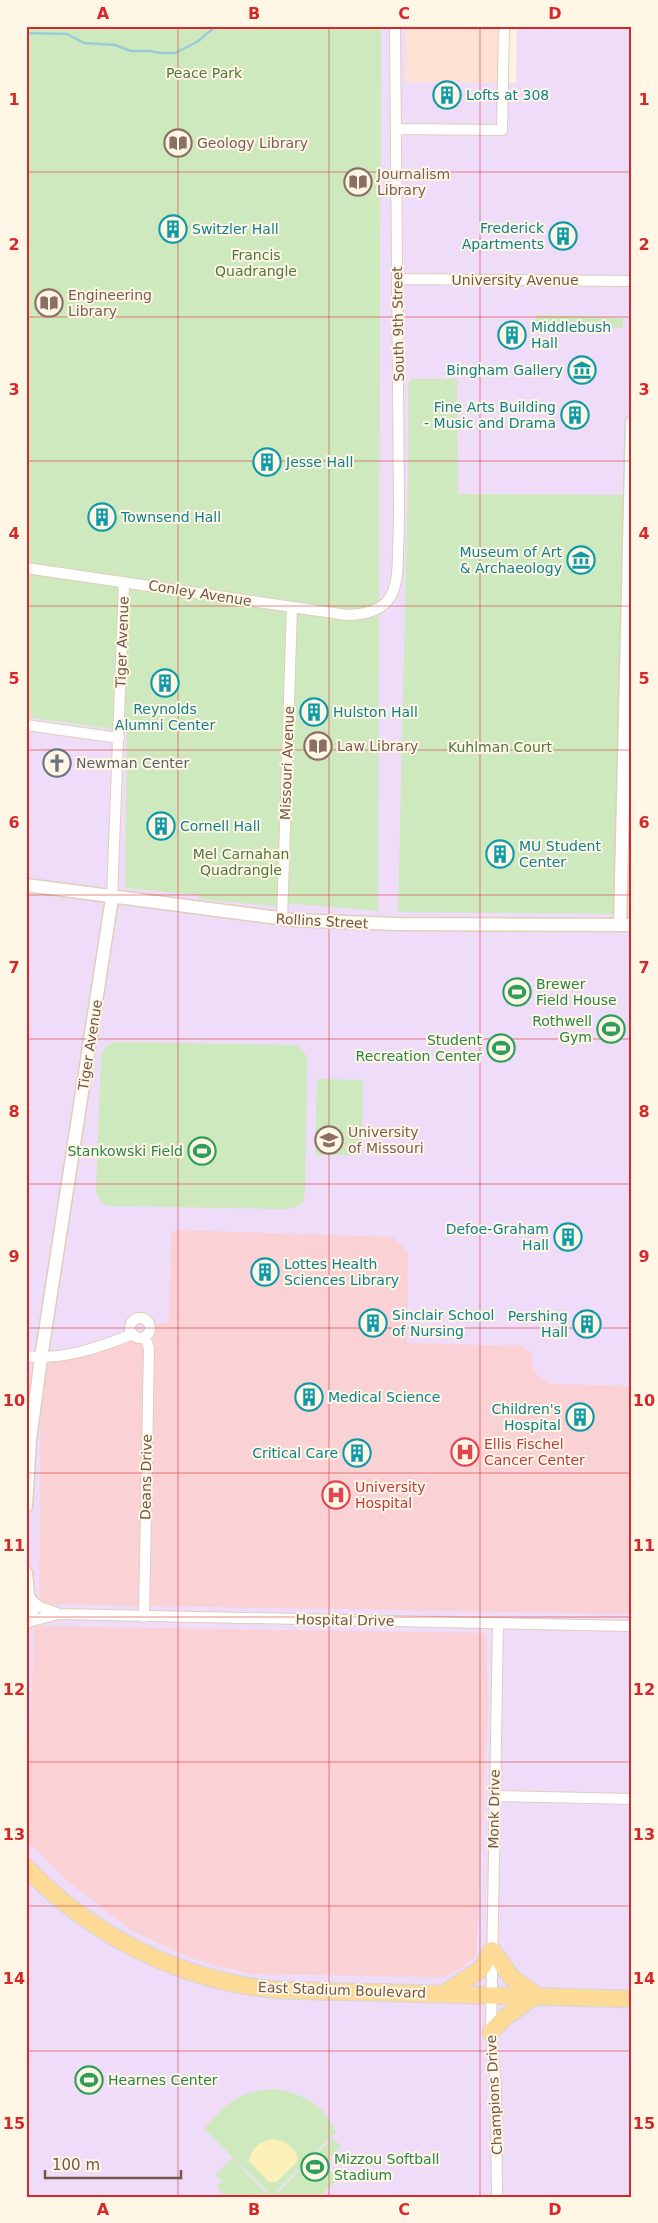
<svg xmlns="http://www.w3.org/2000/svg" width="658" height="2223" viewBox="0 0 658 2223" font-family="'DejaVu Sans',sans-serif">
<style>
.commercial{fill:#fde1d2}
.education{fill:#efdcf8}
.medical{fill:#fad2d5}
.green{fill:#cee9be}
.sand{fill:#fdf0b8}
.lines{fill:none;stroke-linecap:round;stroke-linejoin:round}
.stream{stroke:#9acbd7;stroke-width:2.5}
.minor-casing{stroke:#e0cebb;stroke-width:12}
.tertiary-casing{stroke:#e0cebb;stroke-width:15}
.primary-casing{stroke:#ddd7d3;stroke-width:19}
.minor{stroke:#fff;stroke-width:10}
.tertiary{stroke:#fff;stroke-width:12}
.primary{stroke:#fdda95;stroke-width:16}
.grid{fill:none;stroke:#d62828;stroke-width:1;stroke-opacity:0.55}
.labels{text-anchor:middle;stroke-width:4;stroke-linejoin:round;paint-order:stroke}
.park-label{font-size:14px;fill:#4d783f;stroke:#fff6e5}
.culture-label{font-size:14px;fill:#0d838f;stroke:#fff6e5;text-anchor:start}
.education-label{font-size:14px;fill:#785e54;stroke:#fff6e5;text-anchor:start}
.street-label{font-size:14px;fill:#725847;stroke:#fff6e5}
.worship-label{font-size:14px;fill:#5b616d;stroke:#fff6e5;text-anchor:start}
.leisure-label{font-size:14px;fill:#27864d;stroke:#fff6e5;text-anchor:start}
.health-label{font-size:14px;fill:#be3a42;stroke:#fff6e5;text-anchor:start}
.neatline{fill:none;stroke:#d62828;stroke-width:2}
.grid-label{font-size:16px;text-anchor:middle;font-weight:bold;fill:#d62828}
</style>
<rect width="100%" height="100%" fill="#fcf2df"/>
<path class="commercial" d="M 395,26 L 504,26 L 502,130 L 396,129 Z"/>
<path class="education" d="M 26,26 L 406,26 L 405,82 L 516,83 L 517,26 L 632,26 L 632,2197 L 26,2197 Z"/>
<path class="medical" d="M 176,1230 L 393,1237 L 408,1253 L 407,1343 L 524,1346 L 531,1353 L 533,1368 L 537,1375 L 552,1384 L 632,1386 L 632,1614 L 39,1604 L 41,1358 L 133,1334 L 169,1321 L 171,1233 Z
M 34,1626 L 486,1633 L 488,1707 L 476,1956 L 460,1969 L 442,1977 L 253,1974 L 219,1967 L 189,1957 L 133,1931 L 67,1881 L 26,1839 L 26,1774 L 30,1757 Z"/>
<path class="green" d="M 26,26 L 381,26 L 378,911 L 283,903 L 282,907 L 273,906 L 199,899 L 199,895 L 125,888 L 127,731 L 26,717 Z
M 536,315 L 623,318 L 623,328 L 536,325 Z
M 411,379 L 457,379 L 458,494 L 632,495 L 632,914 L 398,912 L 408,479 L 408,385 Z
M 115,1042 L 295,1045 C 302,1049 306,1053 307,1061 L 305,1194 L 302,1204 L 290,1209 L 109,1206 L 101,1203 L 96,1191 L 101,1056 L 104,1048 Z
M 317,1079 L 363,1080 L 362,1155 L 315,1155 Z
M 275,2089 C 305,2095 323,2104 336,2132 L 274,2193 L 279,2191 L 332,2138 L 340,2145 L 340,2148 L 324,2164 L 337,2178 L 336,2181 L 320,2197 L 226,2197 L 217,2187 L 222,2180 L 215,2175 L 232,2158 L 266,2193 L 269,2193 L 204,2129 C 229,2102 237,2092 275,2089 Z"/>
<path class="sand" d="M 273,2139 C 286,2141 296,2147 298,2161 L 276,2182 L 269,2182 L 249,2161 C 251,2148 260,2141 273,2139 Z"/>
<g class="lines">
<path class="stream" d="M 26,33 L 67,34 L 84,43 L 115,45 L 131,51 L 149,51 L 161,53 L 175,53 L 197,42 L 216,26"/>
<g class="minor-casing">
<path id="minor" d="M 396,129 L 502,130 L 504,26
M 398,279 L 632,281
M 26,568 L 347,615 C 394,614 398,590 398,550 C 399,534 399,519 399,503 L 395,26
M 26,725 L 119,738
M 112,898 L 124,582
M 282,920 L 292,607
M130 1328a10 10 0 1 1 20 0a10 10 0 1 1-20 0Z
M 26,1356 C 62,1361 100,1347 133,1334
M 31,1601 L 40,1607 L 57,1613
M 144,1617 L 149,1348 L 145,1337
M 28,1622 L 58,1614 L 632,1626
M 495,1796 L 632,1799
M 497,2197 L 496,2087 L 491,2032 L 498,1623"/>
</g>
<g class="tertiary-casing">
<path id="tertiary" d="M 26,885 L 293,920 L 395,924 L 632,925
M 620,925 L 632,422
M 26,1506 L 30,1440 L 41,1358 L 112,898
M 26,1573 L 28,1595
M 26,1593 C 34,1603 34,1613 26,1623"/>
</g>
<g class="primary-casing">
<path id="primary" d="M 26,1867 C 92,1937 184,1982 279,1990 L 632,1999
M 445,1993 L 481,1969 L 492,1950 L 512,1978 L 536,1995 L 504,2018 L 491,2032"/>
</g>
<use href="#minor" class="minor"/>
<use href="#tertiary" class="tertiary"/>
<use href="#primary" class="primary"/>
</g>
<path class="grid" d="M 178,26 L 178,2197M 329,26 L 329,2197M 480,26 L 480,2197M 26,172 L 632,172M 26,317 L 632,317M 26,461 L 632,461M 26,606 L 632,606M 26,750 L 632,750M 26,895 L 632,895M 26,1039 L 632,1039M 26,1184 L 632,1184M 26,1328 L 632,1328M 26,1473 L 632,1473M 26,1617 L 632,1617M 26,1762 L 632,1762M 26,1906 L 632,1906M 26,2051 L 632,2051"/>
<defs>
<g id="building-ring" transform="scale(1.4375)"><circle r="9.5" fill="#fff6e5" stroke="#0f9aa8" stroke-width="1.5"/><path d="M-4-6H4V6H1V3H-1V6H-4ZM-2.5-4.3h1.7v1.8h-1.7ZM.8-4.3h1.7v1.8H.8ZM-2.5-1h1.7V.8h-1.7ZM.8-1h1.7V.8H.8Z" fill="#0f9aa8"/></g>
<g id="library-ring" transform="scale(1.4375)"><circle r="9.5" fill="#fff6e5" stroke="#8d6e63" stroke-width="1.5"/><path d="M-6-4Q-3-5.5-.7-3.5V5Q-3 3-6 4ZM6-4Q3-5.5 .7-3.5V5Q3 3 6 4Z" fill="#8d6e63"/></g>
<g id="museum-ring" transform="scale(1.4375)"><circle r="9.5" fill="#fff6e5" stroke="#0f9aa8" stroke-width="1.5"/><path d="M0-6L6-3V-2H-6V-3ZM-5-1h2V3h-2ZM-1-1h2V3h-2ZM3-1h2V3H3ZM-6 4H6V6H-6Z" fill="#0f9aa8"/></g>
<g id="church-ring" transform="scale(1.4375)"><circle r="9.5" fill="#fff6e5" stroke="#6b7280" stroke-width="1.5"/><path d="M-1.2-6h2.4v3.5h3.3v2.4h-3.3V6h-2.4V-.1h-3.3v-2.4h3.3Z" fill="#6b7280"/></g>
<g id="stadium-ring" transform="scale(1.4375)"><circle r="9.5" fill="#fff6e5" stroke="#2e9e5b" stroke-width="1.5"/><path d="M0-5a6.5 5 0 1 0 0 10a6.5 5 0 1 0 0-10ZM-3.5-1.8h7v3.6h-7Z" fill="#2e9e5b"/></g>
<g id="university-ring" transform="scale(1.4375)"><circle r="9.5" fill="#fff6e5" stroke="#8d6e63" stroke-width="1.5"/><path d="M0-5L7-2L0 1L-7-2ZM-4 1L0 2.5L4 1V4Q0 6-4 4Z" fill="#8d6e63"/></g>
<g id="hospital-ring" transform="scale(1.4375)"><circle r="9.5" fill="#fff6e5" stroke="#e0444e" stroke-width="1.5"/><path d="M-5-5h3v3.5h4V-5h3V5h-3V1.5h-4V5h-3Z" fill="#e0444e"/></g>
</defs>
<g fill-rule="evenodd">
<use href="#building-ring" x="447" y="95"/>
<use href="#library-ring" x="178" y="143"/>
<use href="#library-ring" x="358" y="182"/>
<use href="#building-ring" x="173" y="229"/>
<use href="#building-ring" x="563" y="236"/>
<use href="#library-ring" x="49" y="303"/>
<use href="#building-ring" x="512" y="335"/>
<use href="#museum-ring" x="582" y="370"/>
<use href="#building-ring" x="575" y="415"/>
<use href="#building-ring" x="267" y="462"/>
<use href="#building-ring" x="102" y="517"/>
<use href="#museum-ring" x="581" y="560"/>
<use href="#building-ring" x="165" y="683"/>
<use href="#building-ring" x="314" y="712"/>
<use href="#library-ring" x="318" y="746"/>
<use href="#church-ring" x="57" y="763"/>
<use href="#building-ring" x="161" y="826"/>
<use href="#building-ring" x="500" y="854"/>
<use href="#stadium-ring" x="517" y="992"/>
<use href="#stadium-ring" x="611" y="1029"/>
<use href="#stadium-ring" x="501" y="1048"/>
<use href="#university-ring" x="329" y="1140"/>
<use href="#stadium-ring" x="202" y="1151"/>
<use href="#building-ring" x="568" y="1237"/>
<use href="#building-ring" x="265" y="1272"/>
<use href="#building-ring" x="373" y="1323"/>
<use href="#building-ring" x="587" y="1324"/>
<use href="#building-ring" x="309" y="1397"/>
<use href="#building-ring" x="580" y="1417"/>
<use href="#hospital-ring" x="465" y="1452"/>
<use href="#building-ring" x="357" y="1453"/>
<use href="#hospital-ring" x="336" y="1495"/>
<use href="#stadium-ring" x="89" y="2080"/>
<use href="#stadium-ring" x="315" y="2167"/>
</g>
<g class="labels">
<g class="park-label">
<text x="204" y="78">Peace Park</text>
<text x="256" y="260">Francis<tspan x="256" dy="16">Quadrangle</tspan></text>
<text x="500" y="752">Kuhlman Court</text>
<text x="241" y="859">Mel Carnahan<tspan x="241" dy="16">Quadrangle</tspan></text>
</g>
<g class="culture-label">
<text x="466" y="100">Lofts at 308</text>
<text x="544" y="233" text-anchor="end">Frederick<tspan x="544" dy="16">Apartments</tspan></text>
<text x="192" y="234">Switzler Hall</text>
<text x="531" y="332">Middlebush<tspan x="531" dy="16">Hall</tspan></text>
<text x="563" y="375" text-anchor="end">Bingham Gallery</text>
<text x="556" y="412" text-anchor="end">Fine Arts Building<tspan x="556" dy="16">- Music and Drama</tspan></text>
<text x="286" y="467">Jesse Hall</text>
<text x="121" y="522">Townsend Hall</text>
<text x="562" y="557" text-anchor="end">Museum of Art<tspan x="562" dy="16">&amp; Archaeology</tspan></text>
<text x="165" y="714" text-anchor="middle">Reynolds<tspan x="165" dy="16">Alumni Center</tspan></text>
<text x="333" y="717">Hulston Hall</text>
<text x="180" y="831">Cornell Hall</text>
<text x="519" y="851">MU Student<tspan x="519" dy="16">Center</tspan></text>
<text x="549" y="1234" text-anchor="end">Defoe-Graham<tspan x="549" dy="16">Hall</tspan></text>
<text x="284" y="1269">Lottes Health<tspan x="284" dy="16">Sciences Library</tspan></text>
<text x="392" y="1320">Sinclair School<tspan x="392" dy="16">of Nursing</tspan></text>
<text x="568" y="1321" text-anchor="end">Pershing<tspan x="568" dy="16">Hall</tspan></text>
<text x="328" y="1402">Medical Science</text>
<text x="561" y="1414" text-anchor="end">Children's<tspan x="561" dy="16">Hospital</tspan></text>
<text x="338" y="1458" text-anchor="end">Critical Care</text>
</g>
<g class="education-label">
<text x="197" y="148">Geology Library</text>
<text x="377" y="179">Journalism<tspan x="377" dy="16">Library</tspan></text>
<text x="68" y="300">Engineering<tspan x="68" dy="16">Library</tspan></text>
<text x="337" y="751">Law Library</text>
<text x="348" y="1137">University<tspan x="348" dy="16">of Missouri</tspan></text>
</g>
<g class="street-label">
<text x="515" y="285">University Avenue</text>
<text transform="translate(398 324) rotate(-91)" y="5">South 9th Street</text>
<text transform="translate(200 593) rotate(9)" y="5">Conley Avenue</text>
<text transform="translate(122 642) rotate(-88)" y="5">Tiger Avenue</text>
<text transform="translate(287 763) rotate(-88)" y="5">Missouri Avenue</text>
<text transform="translate(322 921) rotate(3)" y="5">Rollins Street</text>
<text transform="translate(90 1045) rotate(-81)" y="5">Tiger Avenue</text>
<text transform="translate(146 1477) rotate(-89)" y="5">Deans Drive</text>
<text transform="translate(345 1620) rotate(1)" y="5">Hospital Drive</text>
<text transform="translate(494 1809) rotate(-89)" y="5">Monk Drive</text>
<text transform="translate(342 1990) rotate(2)" y="5">East Stadium Boulevard</text>
<text transform="translate(494 2095) rotate(-93)" y="5">Champions Drive</text>
</g>
<g class="worship-label">
<text x="76" y="768">Newman Center</text>
</g>
<g class="leisure-label">
<text x="536" y="989">Brewer<tspan x="536" dy="16">Field House</tspan></text>
<text x="592" y="1026" text-anchor="end">Rothwell<tspan x="592" dy="16">Gym</tspan></text>
<text x="482" y="1045" text-anchor="end">Student<tspan x="482" dy="16">Recreation Center</tspan></text>
<text x="183" y="1156" text-anchor="end">Stankowski Field</text>
<text x="108" y="2085">Hearnes Center</text>
<text x="334" y="2164">Mizzou Softball<tspan x="334" dy="16">Stadium</tspan></text>
</g>
<g class="health-label">
<text x="484" y="1449">Ellis Fischel<tspan x="484" dy="16">Cancer Center</tspan></text>
<text x="355" y="1492">University<tspan x="355" dy="16">Hospital</tspan></text>
</g>
</g>
<rect width="658" height="2223" fill="none" stroke="#fff6e5" stroke-width="55"/>
<path d="M45 2170v8h136v-8" fill="none" stroke="#725847" stroke-width="2.5"/>
<text x="52" y="2170" font-size="15" fill="#725847" stroke="#fff6e5" stroke-width="4" paint-order="stroke">100 m</text>
<rect x="28" y="28" width="602" height="2168" class="neatline"/>
<g class="grid-label">
<text x="103" y="19">A</text>
<text x="254" y="19">B</text>
<text x="404" y="19">C</text>
<text x="555" y="19">D</text>
<text x="14" y="105">1</text>
<text x="644" y="105">1</text>
<text x="14" y="250">2</text>
<text x="644" y="250">2</text>
<text x="14" y="395">3</text>
<text x="644" y="395">3</text>
<text x="14" y="539">4</text>
<text x="644" y="539">4</text>
<text x="14" y="684">5</text>
<text x="644" y="684">5</text>
<text x="14" y="828">6</text>
<text x="644" y="828">6</text>
<text x="14" y="973">7</text>
<text x="644" y="973">7</text>
<text x="14" y="1117">8</text>
<text x="644" y="1117">8</text>
<text x="14" y="1262">9</text>
<text x="644" y="1262">9</text>
<text x="14" y="1406">10</text>
<text x="644" y="1406">10</text>
<text x="14" y="1551">11</text>
<text x="644" y="1551">11</text>
<text x="14" y="1695">12</text>
<text x="644" y="1695">12</text>
<text x="14" y="1840">13</text>
<text x="644" y="1840">13</text>
<text x="14" y="1984">14</text>
<text x="644" y="1984">14</text>
<text x="14" y="2129">15</text>
<text x="644" y="2129">15</text>
<text x="103" y="2215">A</text>
<text x="254" y="2215">B</text>
<text x="404" y="2215">C</text>
<text x="555" y="2215">D</text>
</g>
</svg>
